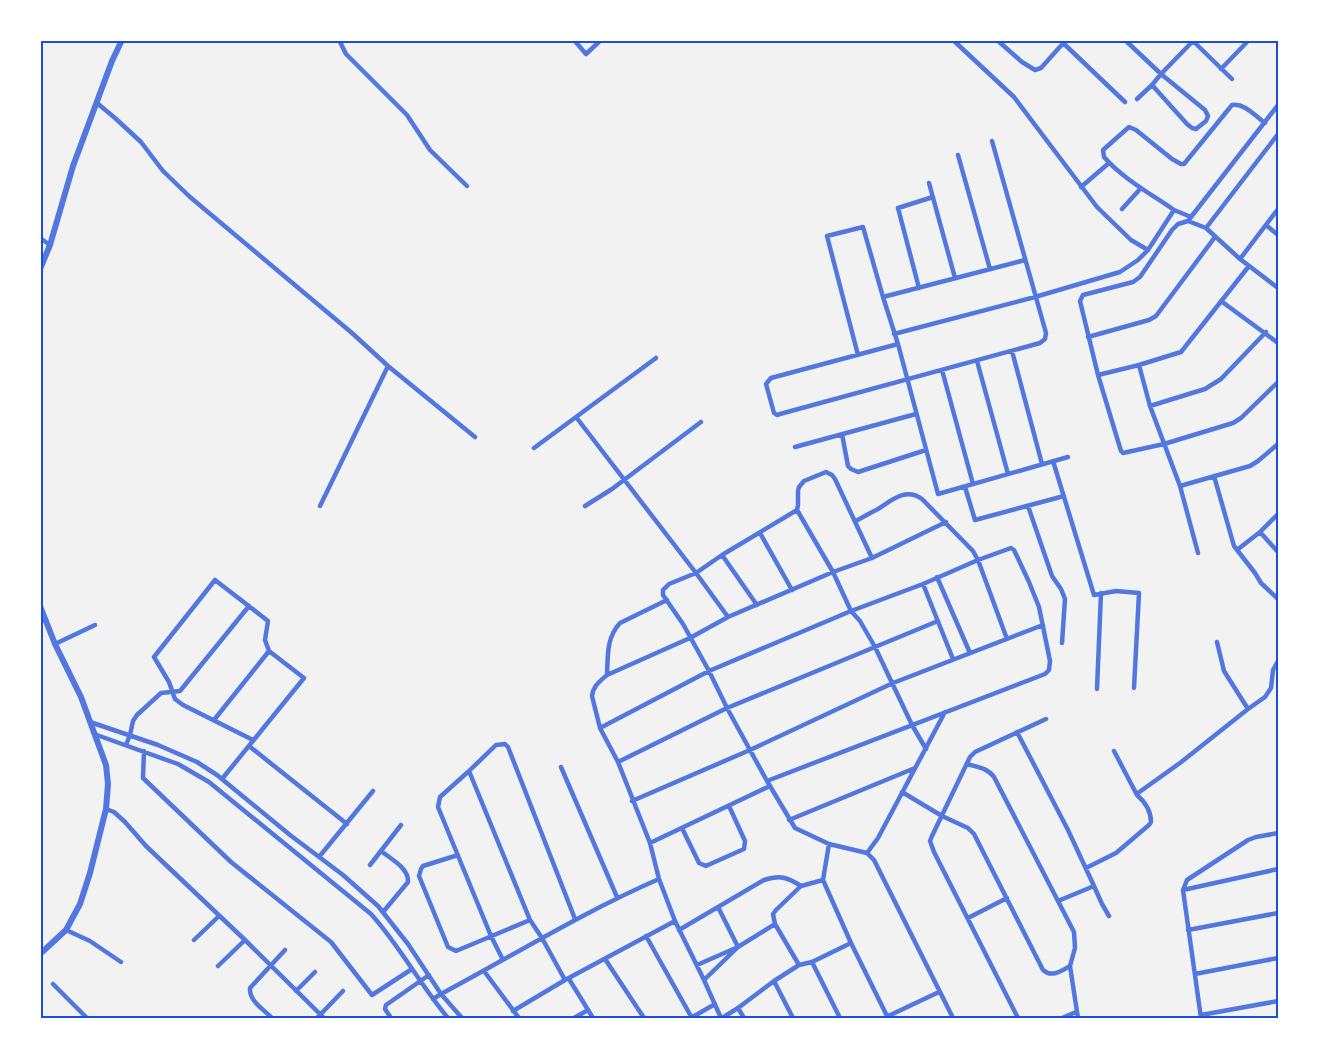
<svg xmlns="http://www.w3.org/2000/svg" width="1319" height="1059" viewBox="0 0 1319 1059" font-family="'Roboto Condensed',sans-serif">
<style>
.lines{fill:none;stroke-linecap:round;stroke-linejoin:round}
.minor{stroke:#5277de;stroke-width:4.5}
.tertiary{stroke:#5277de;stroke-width:6}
.neatline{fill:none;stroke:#1d4ed8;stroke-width:2}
</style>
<rect width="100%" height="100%" fill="#f2f2f2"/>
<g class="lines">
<path class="minor" d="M 339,40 L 346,54 L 407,115 L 430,150 L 467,186
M 574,40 L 586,54 L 601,40
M 953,40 L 1014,97 L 1097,207 L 1131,240 L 1148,250
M 997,40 L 1022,62 L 1035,70 L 1041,68 L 1066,40
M 1060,40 L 1125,102
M 1125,40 L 1161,74 L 1205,110 L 1208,116 L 1206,121 L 1196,129 L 1192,128 L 1187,124 L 1152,85 L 1161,74 L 1194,40
M 1192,40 L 1232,79
M 1221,69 L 1249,40
M 1137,99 L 1152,85
M 97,103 L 115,118 L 141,142 L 163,171 L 190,197 L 352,333 L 388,366 L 475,437
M 1278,105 L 1191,217 L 1188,221 L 1178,224 L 1172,230 L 1140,277 L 1133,282 L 1083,295 L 1080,301 L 1098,375 L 1121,451 L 1123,453 L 1164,444 L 1233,423 L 1241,418 L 1278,382
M 958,155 L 990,269
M 929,183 L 955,278
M 1081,187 L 1109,163
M 1122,209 L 1141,188
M 1174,210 C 1151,194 1122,178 1104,157 L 1103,150 L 1129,127 L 1136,130 L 1172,159 L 1181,164 L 1184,164 L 1232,105 C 1245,103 1255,116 1265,123
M 1188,221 L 1206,228 L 1240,259 L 1278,288
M 1266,225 L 1278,235
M 1206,228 L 1278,134
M 40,238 L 50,245
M 1240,259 L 1278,209
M 919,288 L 898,208 L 933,197
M 883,297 L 1025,260
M 1221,301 L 1278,343
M 894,334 L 1035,297 L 1120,272 L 1138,260 L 1148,250 L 1174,210 L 1191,217
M 1088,337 L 1149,320 L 1156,316 L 1215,237
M 898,344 L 771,378 L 766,384 L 774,413 L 777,415 L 780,414 L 1040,343 L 1045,339 L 1046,333 L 992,141
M 1012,351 L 1042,464
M 858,355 L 827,236 L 863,227 L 883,297 L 898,344 L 938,494 L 1068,457
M 656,358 L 576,417 L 696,573 L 728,617
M 977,361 L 1008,474
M 1139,365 L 1150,406 L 1180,486 L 1198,553
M 942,370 L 973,484
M 1098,375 L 1139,365 L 1181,352 L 1249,266
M 1150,406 L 1205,389 L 1221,379 L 1266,332
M 842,434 L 848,466 L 851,469 L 858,472 L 926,450
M 795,447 L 916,414
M 534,448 L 576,417
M 1053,461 L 1094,595 L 1116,591 L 1139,593 L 1134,688
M 1214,476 L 1234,546 L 1255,573 L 1261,583 L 1278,599
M 1180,486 L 1250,466 L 1258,461 L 1278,444
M 965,487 L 975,520 L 1064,496
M 320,506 L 388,366
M 585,506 L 612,489 L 701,422
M 1028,506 L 1052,576 L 1061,589 L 1065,599 L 1062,643
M 797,510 L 833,572 L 851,611 L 860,621 L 875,647 L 912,725 L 926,749
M 1278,514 L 1260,532 L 1278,552
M 856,521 C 863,517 870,513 878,509 C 892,500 906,487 922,499 L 973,551 L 978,560 L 1007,639
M 760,533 L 792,590
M 1237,550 L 1260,532
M 722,555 L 757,605
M 872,558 L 835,479 L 832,475 L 826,472 L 804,481 L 799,487 L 798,491 L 798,505 L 797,510 L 722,555 L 696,573 L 669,584 L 663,590 L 663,595 L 683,624 L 709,671 L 727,708 L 767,781 L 795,828 L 829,844 L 867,853 L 874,860 L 953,1018
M 937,577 L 970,653
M 923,584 L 953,659
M 1217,642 L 1224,671 L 1248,709
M 55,644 L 95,625
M 607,675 C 608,657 606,638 620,623 L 667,600
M 1097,689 L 1101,593
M 214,720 L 269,651
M 90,722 L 158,745 L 197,762 L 217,775 L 290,835 L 343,875 L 378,906 L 408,944 L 441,994 L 462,1018
M 600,728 L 709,671 L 851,611 L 923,584 L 978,560 L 1011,548 L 1014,550 L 1029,582 L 1039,607 L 1050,661 L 1049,670 L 1045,674 L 767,781
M 1017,732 L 1068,830 L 1094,886 L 1058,901
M 94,734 L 178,764 L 209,782 L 371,914 C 400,946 420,985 448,1018
M 126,745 L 130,735 L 133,721 L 137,715 L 161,693 L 180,691 L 249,606
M 249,746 L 347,824
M 144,751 L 143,778 L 231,862 L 331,942 L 372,995 L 412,969
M 1114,751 L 1137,795
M 618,762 L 727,708 L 938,621
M 967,764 C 977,767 988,768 994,777 L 1074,932 L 1075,948 L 1070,966 L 1078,1018
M 561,767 L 617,897
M 469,771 L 530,920 L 542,938 L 565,980
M 222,779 L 304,678 L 269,651 L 265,640 L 268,621 L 215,580 L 154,657 L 169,682 L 175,699 L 183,705 L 253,740
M 902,792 L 942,816 L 968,828 L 974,834 L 1043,970 C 1052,978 1061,971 1070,966
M 632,801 L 750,750 L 893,683 L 1043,625
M 106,809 L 114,812 L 125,822 L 146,846 L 245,940 L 324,1018
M 789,820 L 915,768
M 682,828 L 699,863 L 706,866 L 708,865 L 744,849 L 745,841 L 729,806
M 650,843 L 770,786
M 829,844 L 823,880 L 851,943 L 888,1018
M 381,851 C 391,859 409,868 408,882 L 383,912
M 867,853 L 878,838 L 945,712
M 458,855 L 423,866 L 421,869 L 419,876 L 448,947 L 456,951 L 530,920
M 319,857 L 373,791
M 370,865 L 401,825
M 1086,868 L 1116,853 L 1149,825 L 1151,822 C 1151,811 1145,802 1137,795 L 1138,793 L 1180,763 L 1248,709 L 1265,697 L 1271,688 L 1273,670 L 1278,661
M 1094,886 L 1102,904 L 1109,916
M 1183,890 L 1278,869
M 968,918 L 1007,898
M 66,930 L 90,941 L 121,962
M 679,930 L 764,880 C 780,875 787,877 801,886
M 1188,930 L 1278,913
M 646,936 L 692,1018
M 194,940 L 219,916
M 605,959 L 644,1018
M 503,960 L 491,936 L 438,807 L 440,797 L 469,771 L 496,745 L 505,744 L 508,747 L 575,919
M 812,962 L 840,1018
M 697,965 L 738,947 L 775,924
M 799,965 L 775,924 L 773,914 L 776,910 L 801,886 L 823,880
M 218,966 L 245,940
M 484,971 L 519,1018
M 1195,974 L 1278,958
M 569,979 L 593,1018
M 704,980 L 738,947 L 718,907
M 774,981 L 793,1018
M 53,984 L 87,1018
M 296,991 L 315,972
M 433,999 L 441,994 C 514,955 583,912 659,879
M 738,1008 L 744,1018
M 513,1011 L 565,980 L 675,921
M 1201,1015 L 1278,1001
M 272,1018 C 263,1009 249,1001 250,988 L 285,950
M 317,1018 L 343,991
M 391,1018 L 385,1009 L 386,1005 L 429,975
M 574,1018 L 588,1010
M 691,1018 L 715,1004
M 721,1018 L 704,980 L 675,921 L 659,879 L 650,843 L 618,762 L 600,728 L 592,696 C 593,686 600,681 607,675 L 690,638 L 728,617 L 833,572 L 872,558 L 946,522
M 722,1018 L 738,1008 L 774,981 L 799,965 L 812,962 L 851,943
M 884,1018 L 939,992
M 1018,1018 L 934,852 L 930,841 L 932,836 L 970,757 L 975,752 L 1046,719
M 1062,1018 L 1076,1012
M 1201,1018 L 1183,890 L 1187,880 L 1248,840 L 1256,837 L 1278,833"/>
<path class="tertiary" d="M 40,269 L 50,245 L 73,166 L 112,61 L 122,40
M 40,606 L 55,644 L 81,697 L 106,765 L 108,784 L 106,809 L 90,873 L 80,904 L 66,930 L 40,954"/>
</g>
<rect width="1319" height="1059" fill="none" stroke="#ffffff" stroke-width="84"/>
<rect x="42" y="42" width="1235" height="975" class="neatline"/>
</svg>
